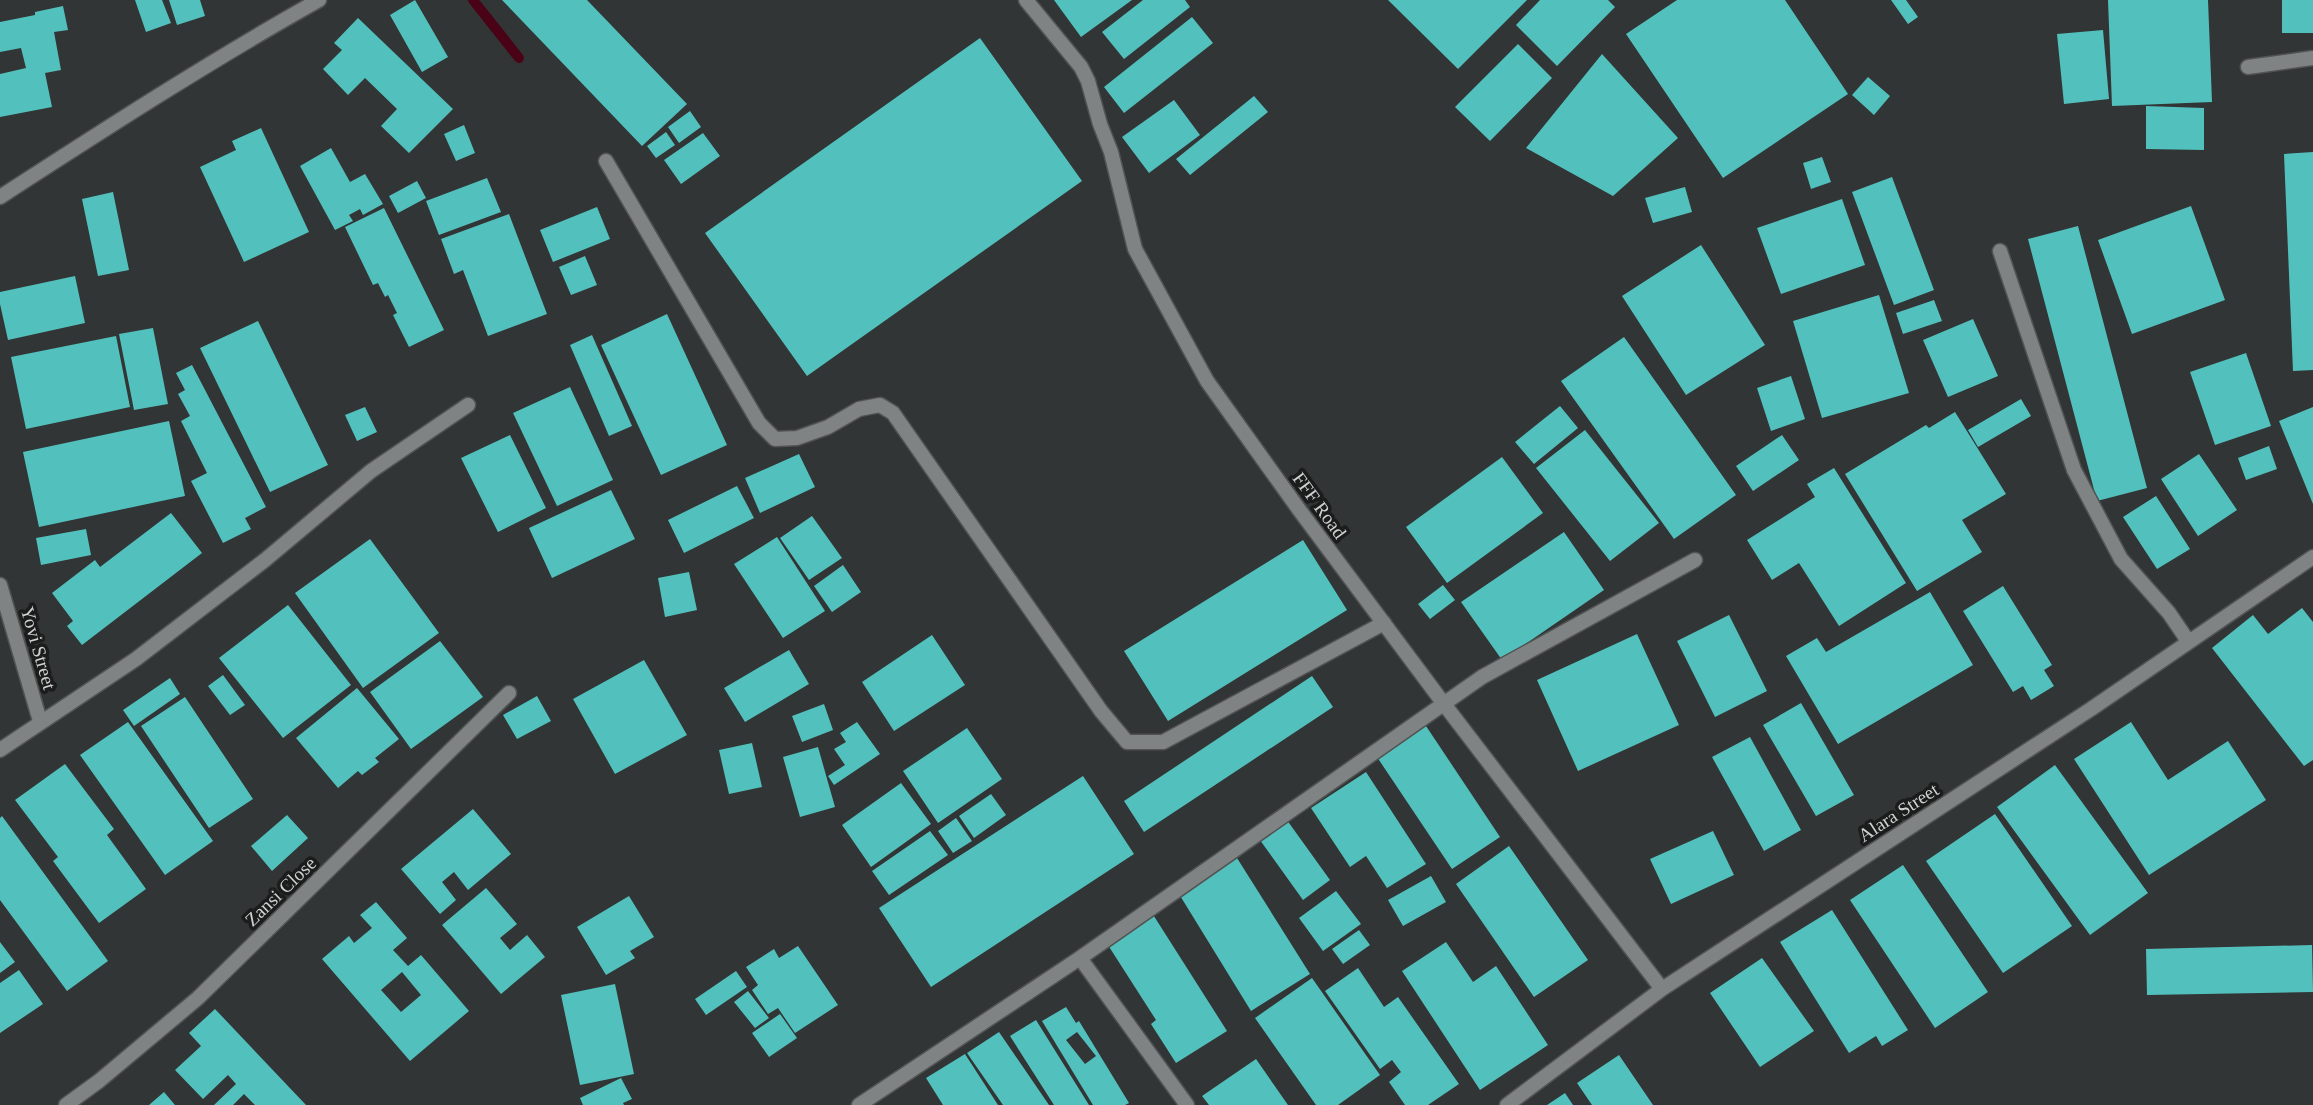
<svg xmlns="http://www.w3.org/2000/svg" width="2313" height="1105" viewBox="0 0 2313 1105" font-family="Georgia,serif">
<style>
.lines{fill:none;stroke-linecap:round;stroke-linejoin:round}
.stream{stroke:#490216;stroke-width:10}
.building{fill:#52c1bd;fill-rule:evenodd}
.service-casing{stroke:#515353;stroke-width:17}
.minor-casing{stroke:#515353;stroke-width:17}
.service{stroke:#7f8383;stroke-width:14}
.minor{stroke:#7f8383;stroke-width:14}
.labels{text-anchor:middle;stroke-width:7;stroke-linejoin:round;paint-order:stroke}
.street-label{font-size:19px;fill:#d0d2d2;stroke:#1b1c1c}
</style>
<rect width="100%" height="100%" fill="#323535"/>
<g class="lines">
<path class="stream" d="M 473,0 L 519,58"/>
</g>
<path class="building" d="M 135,0 L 162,0 L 171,23 L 146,32 Z
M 169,0 L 200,0 L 205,16 L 177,25 Z
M 415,0 L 448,57 L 422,72 L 390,15 Z
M 502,0 L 587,0 L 687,104 L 642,146 Z
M 1054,0 L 1132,0 L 1081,37 Z
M 1143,0 L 1185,0 L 1190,7 L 1124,59 L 1102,32 Z
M 1388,0 L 1527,0 L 1458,69 Z
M 1540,0 L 1608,0 L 1615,7 L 1557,66 L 1516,25 Z
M 1677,0 L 1785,0 L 1848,94 L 1723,178 L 1626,34 Z
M 1891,0 L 1906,0 L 1918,17 L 1908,24 Z
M 2108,0 L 2208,0 L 2212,102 L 2112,106 Z
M 2282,0 L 2313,0 L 2313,33 L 2282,33 Z
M 63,6 L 68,30 L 54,32 L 61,70 L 45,73 L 52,107 L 0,117 L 0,74 L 26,68 L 21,48 L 0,52 L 0,22 L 35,15 L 35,12 Z
M 1192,17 L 1213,43 L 1124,113 L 1104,87 Z
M 358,18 L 453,109 L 409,153 L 381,126 L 397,109 L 365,78 L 348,95 L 323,69 L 342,50 L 334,43 Z
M 2103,30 L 2109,99 L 2064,104 L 2057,34 Z
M 980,38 L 1082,181 L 807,376 L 705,233 Z
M 1518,44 L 1552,78 L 1490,141 L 1455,107 Z
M 1602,54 L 1678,138 L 1613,196 L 1526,148 Z
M 1868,77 L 1890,96 L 1874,115 L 1852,95 Z
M 1254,96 L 1268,112 L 1190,175 L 1176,159 Z
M 1174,100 L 1200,135 L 1149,173 L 1122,137 Z
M 2146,106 L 2204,108 L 2204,150 L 2146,149 Z
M 690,111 L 701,127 L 679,143 L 668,127 Z
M 464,125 L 475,153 L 456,161 L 444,134 Z
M 261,128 L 309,232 L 244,262 L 200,167 L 236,150 L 232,141 Z
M 666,132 L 675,145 L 656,158 L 647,146 Z
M 703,133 L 720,156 L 681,184 L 664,160 Z
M 331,148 L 350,182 L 365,174 L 383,204 L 363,215 L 360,209 L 349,215 L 353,221 L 335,230 L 300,166 Z
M 2313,152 L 2313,370 L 2293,371 L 2284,154 Z
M 1822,157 L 1831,182 L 1811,189 L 1803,163 Z
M 1892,177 L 1934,290 L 1894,305 L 1852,192 Z
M 487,178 L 501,212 L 439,235 L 426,201 Z
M 417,181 L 426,198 L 398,213 L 389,196 Z
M 1685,187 L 1692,212 L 1653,223 L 1645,198 Z
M 113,192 L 129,270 L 98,276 L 82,199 Z
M 1842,199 L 1865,265 L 1781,294 L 1757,228 Z
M 2191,206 L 2225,300 L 2132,334 L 2098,240 Z
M 597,207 L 610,239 L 553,262 L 540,230 Z
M 384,208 L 444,330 L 409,347 L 393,315 L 397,313 L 388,295 L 385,297 L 378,283 L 373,285 L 345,227 Z
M 509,214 L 547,314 L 488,336 L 463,270 L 454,274 L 441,239 Z
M 2078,226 L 2147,488 L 2097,501 L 2028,239 Z
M 1701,245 L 1765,345 L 1686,395 L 1622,296 Z
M 585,256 L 597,285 L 571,295 L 559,267 Z
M 75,276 L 85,323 L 8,340 L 0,304 L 0,292 Z
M 1879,295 L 1909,393 L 1822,418 L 1793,321 Z
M 1934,300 L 1942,321 L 1903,334 L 1896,313 Z
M 667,314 L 727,445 L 661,475 L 601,345 Z
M 1973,319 L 1998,376 L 1948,397 L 1923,340 Z
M 258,321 L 328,465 L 270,492 L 200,348 Z
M 153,328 L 168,404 L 134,410 L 119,334 Z
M 592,335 L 632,426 L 609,436 L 570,345 Z
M 116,336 L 130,407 L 26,429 L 11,357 Z
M 1624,337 L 1736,495 L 1674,539 L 1561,381 Z
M 2246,353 L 2271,426 L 2215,445 L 2190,372 Z
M 192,365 L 266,507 L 245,518 L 251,529 L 223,543 L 191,481 L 207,473 L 181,421 L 190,416 L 178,394 L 185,390 L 176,373 Z
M 1791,376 L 1805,419 L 1771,431 L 1757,388 Z
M 570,387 L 613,480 L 557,506 L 513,413 Z
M 2021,399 L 2031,416 L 1978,447 L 1968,430 Z
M 1560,406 L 1578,428 L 1534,464 L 1515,442 Z
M 365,407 L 377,432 L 357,441 L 345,415 Z
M 2313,407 L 2313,504 L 2279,421 Z
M 1955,412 L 2006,494 L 1962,520 L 1982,552 L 1917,591 L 1845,474 L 1926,425 L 1929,428 Z
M 169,421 L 185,496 L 39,527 L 23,452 Z
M 1585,430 L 1659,523 L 1610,561 L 1536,468 Z
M 510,435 L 546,508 L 498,532 L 461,458 Z
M 1782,435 L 1799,460 L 1753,491 L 1736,466 Z
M 2269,446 L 2277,469 L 2246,480 L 2238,458 Z
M 799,454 L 815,487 L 760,513 L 745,478 Z
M 2199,454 L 2237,510 L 2198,536 L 2161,479 Z
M 1502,457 L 1543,513 L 1447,583 L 1406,527 Z
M 1834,468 L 1906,583 L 1839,626 L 1799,563 L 1772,580 L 1747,540 L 1815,497 L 1807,484 Z
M 737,486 L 754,518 L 684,553 L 668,520 Z
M 611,490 L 635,539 L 552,578 L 529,528 Z
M 2156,496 L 2190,549 L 2157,569 L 2123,517 Z
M 171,513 L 202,553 L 82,645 L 67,626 L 73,621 L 52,593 L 95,560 L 100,567 Z
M 812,516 L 842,558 L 809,580 L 780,538 Z
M 86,529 L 91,555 L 41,565 L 36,538 Z
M 1564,532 L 1604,590 L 1502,660 L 1461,602 Z
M 777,537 L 825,611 L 783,638 L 734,564 Z
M 370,539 L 439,633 L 363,688 L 295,593 Z
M 1303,540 L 1347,610 L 1168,721 L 1124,651 Z
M 843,565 L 861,592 L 832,612 L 814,586 Z
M 689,572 L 697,610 L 665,617 L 658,578 Z
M 1443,585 L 1455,600 L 1430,619 L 1418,604 Z
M 2003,586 L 2052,665 L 2044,670 L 2054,686 L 2031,700 L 2023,686 L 2013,692 L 1963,611 Z
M 1930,592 L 1973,665 L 1838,744 L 1786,656 L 1817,638 L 1826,652 Z
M 288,605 L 351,685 L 283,738 L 219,658 Z
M 2302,608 L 2313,622 L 2313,760 L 2304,766 L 2212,648 L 2253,615 L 2268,634 Z
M 1729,615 L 1767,691 L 1715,717 L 1677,641 Z
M 1637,634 L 1679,725 L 1578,771 L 1537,680 Z
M 932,635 L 965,685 L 894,731 L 862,682 Z
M 440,641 L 483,697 L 411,749 L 370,692 Z
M 789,650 L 809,684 L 745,722 L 724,688 Z
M 644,660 L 687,735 L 615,774 L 573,699 Z
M 223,675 L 245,705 L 230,715 L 208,686 Z
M 1312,676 L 1333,707 L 1144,832 L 1124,801 Z
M 170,678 L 180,694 L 134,726 L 123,710 Z
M 357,688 L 399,739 L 375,758 L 379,762 L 362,775 L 358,771 L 338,788 L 296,738 Z
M 537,696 L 551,721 L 517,739 L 503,715 Z
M 185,697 L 253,799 L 209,828 L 141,726 Z
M 1801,703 L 1854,795 L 1816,816 L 1763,725 Z
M 824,704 L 833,730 L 802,742 L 792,716 Z
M 128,722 L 213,841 L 165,875 L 80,755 Z
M 857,722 L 880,754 L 834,785 L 828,776 L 845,765 L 834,749 L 846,742 L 840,733 Z
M 2131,722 L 2168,780 L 2228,741 L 2266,800 L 2149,875 L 2074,759 Z
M 1424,723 L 1500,837 L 1452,869 L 1375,754 Z
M 967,728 L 1002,779 L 938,823 L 903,771 Z
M 1750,737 L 1801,830 L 1764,851 L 1712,757 Z
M 752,743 L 762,787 L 729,794 L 719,750 Z
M 818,747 L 835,807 L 800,817 L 783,757 Z
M 65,764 L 114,829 L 107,835 L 146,889 L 99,923 L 53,861 L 58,857 L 15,800 Z
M 2055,765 L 2148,893 L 2090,935 L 1997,807 Z
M 1366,772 L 1426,864 L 1387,888 L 1366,856 L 1350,867 L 1311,808 Z
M 1083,776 L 1134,854 L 931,987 L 879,908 Z
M 901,783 L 931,824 L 871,867 L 842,825 Z
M 991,794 L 1006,815 L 974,838 L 959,816 Z
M 473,809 L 511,854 L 468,890 L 454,872 L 442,882 L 456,900 L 440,914 L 401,869 Z
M 1995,814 L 2072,926 L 2003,973 L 1926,861 Z
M 287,815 L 308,838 L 272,871 L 251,846 Z
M 2,816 L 108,961 L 67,991 L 0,900 L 0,818 Z
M 1284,816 L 1330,880 L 1303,900 L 1257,836 Z
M 956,818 L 972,841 L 953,853 L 938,831 Z
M 930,831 L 948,855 L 889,895 L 872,871 Z
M 1713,831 L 1734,875 L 1671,904 L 1650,859 Z
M 1509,846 L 1588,960 L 1534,997 L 1456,884 Z
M 1237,858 L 1310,974 L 1251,1011 L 1179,894 Z
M 1903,865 L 1988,992 L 1935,1028 L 1850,900 Z
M 1431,876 L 1446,902 L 1403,926 L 1388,900 Z
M 486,888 L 517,924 L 500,938 L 510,950 L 527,935 L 545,957 L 501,994 L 442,925 Z
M 1336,891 L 1361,924 L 1323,951 L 1299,918 Z
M 629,896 L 654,937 L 630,951 L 635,958 L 606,975 L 577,927 Z
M 376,902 L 407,938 L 393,950 L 408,966 L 421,955 L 469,1011 L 410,1061 L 322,959 L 349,936 L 354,943 L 372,928 L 360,915 ZM 402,972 L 421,995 L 401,1012 L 381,990 Z
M 1832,910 L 1908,1030 L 1882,1046 L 1876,1036 L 1849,1053 L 1780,942 Z
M 1152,913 L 1227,1031 L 1176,1063 L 1151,1024 L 1156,1020 L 1106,942 Z
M 1359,930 L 1370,945 L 1343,964 L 1332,949 Z
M 0,942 L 15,962 L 0,973 Z
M 1446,942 L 1473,982 L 1496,966 L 1548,1045 L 1480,1090 L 1402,971 Z
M 2312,945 L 2313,992 L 2147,995 L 2146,949 Z
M 798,946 L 838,1005 L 795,1033 L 778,1008 L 768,1014 L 752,990 L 758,985 L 746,967 L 774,949 L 779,958 Z
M 1762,958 L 1814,1031 L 1760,1067 L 1710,993 Z
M 1358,968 L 1384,1007 L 1398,997 L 1459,1084 L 1428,1105 L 1405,1105 L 1389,1082 L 1401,1072 L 1392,1060 L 1380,1069 L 1325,991 Z
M 19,970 L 43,1004 L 0,1033 L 0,983 Z
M 736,971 L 747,987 L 706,1015 L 695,999 Z
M 1312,978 L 1380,1075 L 1338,1105 L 1316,1105 L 1255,1018 Z
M 615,984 L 634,1074 L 580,1085 L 561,995 Z
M 748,991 L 769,1018 L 755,1028 L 734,1002 Z
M 1066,1007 L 1076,1023 L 1079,1021 L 1129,1103 L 1125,1105 L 1093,1105 L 1042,1021 ZM 1077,1032 L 1096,1056 L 1085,1064 L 1066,1040 Z
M 215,1009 L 306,1105 L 255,1105 L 244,1094 L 233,1105 L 214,1105 L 236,1084 L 228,1075 L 203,1099 L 175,1070 L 201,1046 L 189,1033 Z
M 780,1014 L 797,1038 L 769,1057 L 752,1033 Z
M 1036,1020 L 1089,1105 L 1054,1105 L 1010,1036 Z
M 999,1032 L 1049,1105 L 1003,1105 L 967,1053 Z
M 965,1054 L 998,1105 L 943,1105 L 926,1078 Z
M 1619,1055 L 1653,1105 L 1592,1105 L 1577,1083 Z
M 1256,1059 L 1288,1105 L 1209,1105 L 1202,1096 Z
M 621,1078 L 632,1099 L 623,1103 L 624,1105 L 583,1105 L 580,1098 Z
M 164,1092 L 175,1105 L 149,1105 Z
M 1565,1093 L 1573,1105 L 1547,1105 Z"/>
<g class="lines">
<g class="service-casing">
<path id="service" d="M 2248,67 L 2313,58
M 606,161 L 759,423 L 775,439 L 797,438 L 828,427 L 859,409 L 880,405 L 893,413 L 1101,711 L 1127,742 L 1163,742 L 1384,623
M 2000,251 L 2074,470 L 2121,559 L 2169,613 L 2188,641"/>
</g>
<g class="minor-casing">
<path id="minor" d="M 1026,0 L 1081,67 L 1088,81 L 1100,124 L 1111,152 L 1135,249 L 1207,381 L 1300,511 L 1444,704 L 1662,989
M 0,197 C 105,129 210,61 319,0
M 0,585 L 40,721
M 0,750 L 136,659 L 265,560 L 371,471 L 468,405
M 1080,958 L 1187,1105
M 66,1105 L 99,1081 L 198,998 L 509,693
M 859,1105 L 1080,958 L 1482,677 L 1695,560
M 1507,1105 L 1662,989 L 2091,709 L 2313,557"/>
</g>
<use href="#service" class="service"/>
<use href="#minor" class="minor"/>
</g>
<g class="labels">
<g class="street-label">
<text transform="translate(1320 505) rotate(54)" y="7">FFF Road</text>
<text transform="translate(39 648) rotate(74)" y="7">Yovi Street</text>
<text transform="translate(1898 812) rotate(-33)" y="7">Alara Street</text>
<text transform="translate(280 891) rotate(-44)" y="7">Zansi Close</text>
</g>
</g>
</svg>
